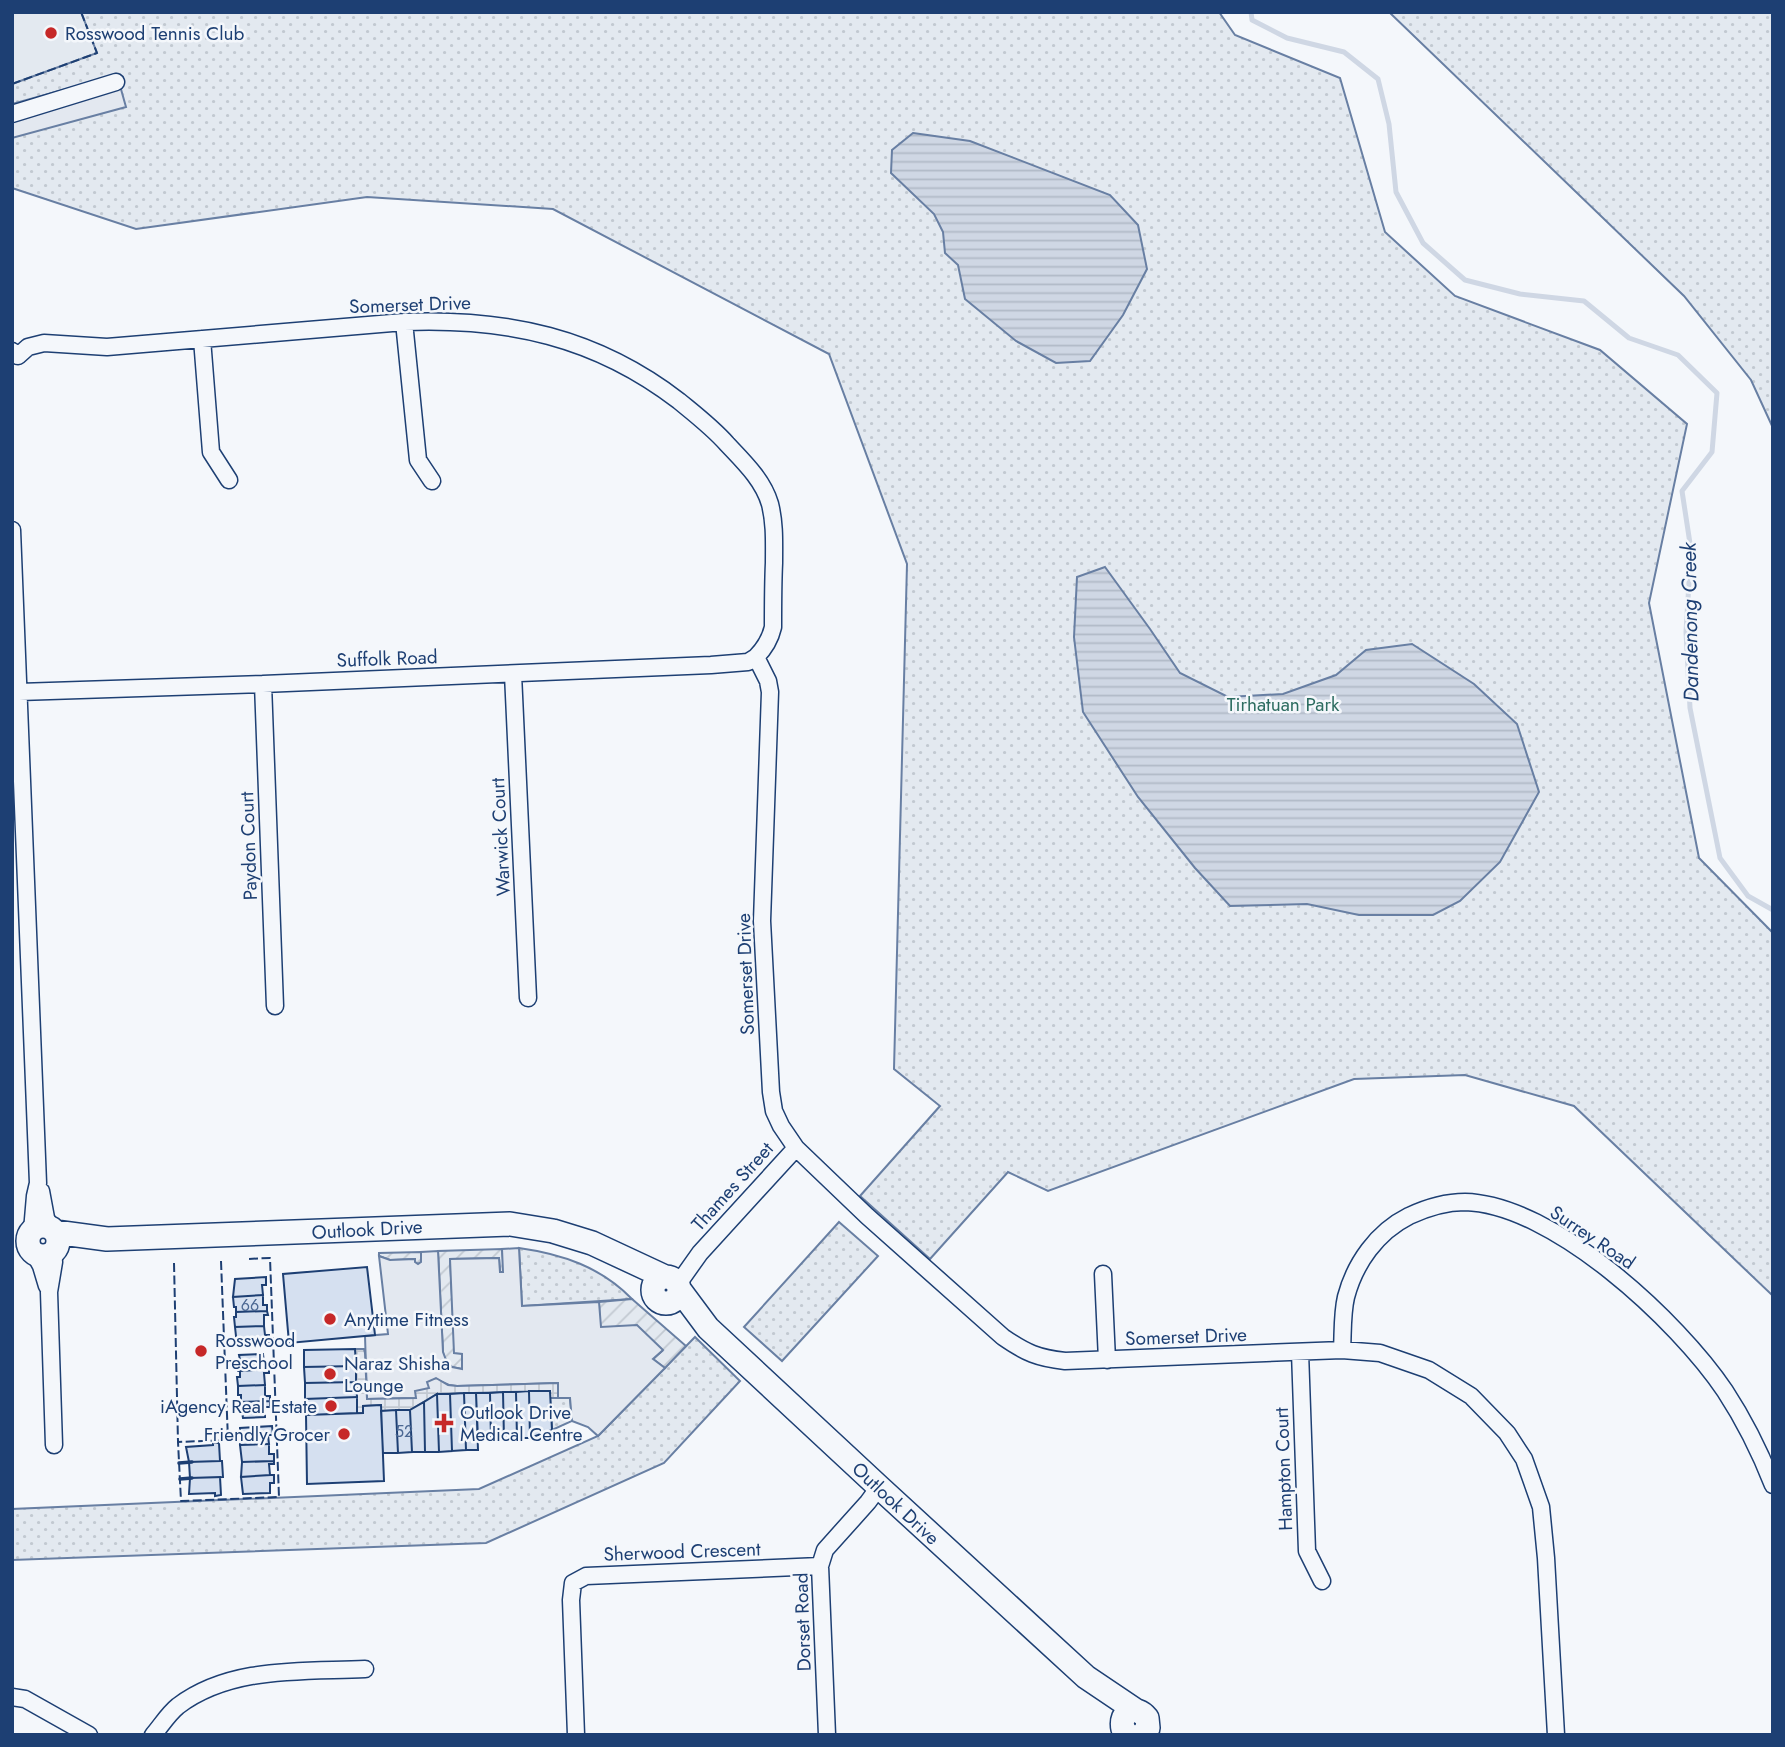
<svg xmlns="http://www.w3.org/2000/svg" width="1785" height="1747" viewBox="0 0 1785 1747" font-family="Jost,sans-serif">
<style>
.grass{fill:url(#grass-dots);stroke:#687fa3;stroke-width:2}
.garden{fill:url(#garden-furrows);stroke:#687fa3;stroke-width:2}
.pitch{fill:#e3e9f0;stroke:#687fa3;stroke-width:2}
.parking{fill:#e3e8f0;stroke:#687fa3;stroke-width:2}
.plaza{fill:url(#plaza-grid);stroke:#687fa3;stroke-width:2}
.water{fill:url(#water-rules);stroke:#687fa3;stroke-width:2}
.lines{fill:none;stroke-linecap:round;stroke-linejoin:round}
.stream{stroke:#cfd7e4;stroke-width:5}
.building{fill:#d5e0f0;stroke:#1d3f73;stroke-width:2}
.street-casing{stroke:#1d3f73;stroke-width:19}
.secondary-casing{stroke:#1d3f73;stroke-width:26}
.street{stroke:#f4f7fb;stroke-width:16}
.secondary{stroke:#f4f7fb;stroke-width:23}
.fence{stroke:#1d3f73;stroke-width:2;stroke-dasharray:9 3.5;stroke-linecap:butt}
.wall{stroke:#1d3f73;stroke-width:3.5}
.poi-dot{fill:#c62828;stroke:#f4f7fb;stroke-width:2.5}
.labels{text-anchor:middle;stroke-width:5;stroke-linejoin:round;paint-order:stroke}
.number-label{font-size:16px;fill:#4b6792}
.poi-label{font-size:19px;fill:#1d3f73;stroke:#f4f7fb;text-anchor:start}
.street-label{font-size:19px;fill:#1d3f73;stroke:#f4f7fb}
.park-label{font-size:19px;fill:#2c6c60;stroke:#f4f7fb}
.water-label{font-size:21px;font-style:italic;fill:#1d3f73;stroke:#f4f7fb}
</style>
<defs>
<pattern id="grass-dots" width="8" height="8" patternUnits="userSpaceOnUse" patternTransform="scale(1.75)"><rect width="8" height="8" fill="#e3e9f0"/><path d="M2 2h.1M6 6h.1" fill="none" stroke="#c2c9d1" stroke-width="1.8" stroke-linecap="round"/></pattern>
<pattern id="garden-furrows" width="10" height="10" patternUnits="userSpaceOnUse" patternTransform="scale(1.75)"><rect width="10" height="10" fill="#e3e9f0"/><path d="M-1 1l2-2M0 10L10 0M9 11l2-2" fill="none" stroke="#c2c9d1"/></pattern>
<pattern id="plaza-grid" width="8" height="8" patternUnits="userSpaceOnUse" patternTransform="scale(1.75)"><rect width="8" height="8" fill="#e3e8f0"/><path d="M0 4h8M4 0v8" fill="none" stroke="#c2c8d1"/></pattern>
<pattern id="water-rules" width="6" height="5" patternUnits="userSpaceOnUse" patternTransform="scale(1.75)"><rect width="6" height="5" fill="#cfd7e4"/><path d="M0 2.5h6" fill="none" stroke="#b1bac7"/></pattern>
</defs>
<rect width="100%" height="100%" fill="#f4f7fb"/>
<path class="grass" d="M 12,12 L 1219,12 L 1235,35 L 1340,78 L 1385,232 L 1455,296 L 1600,350 L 1687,424 L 1649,603 L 1699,858 L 1773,933 L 1773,1296 L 1574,1106 L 1465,1075 L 1354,1079 L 1048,1191 L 1008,1172 L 930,1259 L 860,1196 L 940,1106 L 894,1069 L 907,564 L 829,354 L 553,209 L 367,197 L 136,229 L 12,188 Z
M 1389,12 L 1773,12 L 1773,428 L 1751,380 L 1684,296 Z
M 839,1222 L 878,1256 L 782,1361 L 744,1327 Z
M 519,1248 C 562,1254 601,1267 632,1299 L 522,1306 Z
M 695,1337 L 740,1381 L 664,1463 L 486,1543 L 12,1560 L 12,1509 L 479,1489 L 598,1436 Z
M 570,1397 L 572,1421 L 552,1430 L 550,1398 Z"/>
<path class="garden" d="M 502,1249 L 504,1272 L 500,1272 L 499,1258 L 450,1259 L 455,1353 L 462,1353 L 462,1369 L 452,1367 L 444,1358 L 443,1352 L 438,1251 Z
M 421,1252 L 421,1262 L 418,1264 L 415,1262 L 414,1259 L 390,1260 L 379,1256 L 379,1253 Z
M 632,1299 L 686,1346 L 665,1368 L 653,1359 L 662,1351 L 600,1327 L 599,1302 Z"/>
<path class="pitch" d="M 12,12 L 81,12 L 97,53 L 12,84 Z"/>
<path class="parking" d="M 117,75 L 126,107 L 12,138 L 12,104 Z
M 519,1248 L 522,1306 L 599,1302 L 601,1327 L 637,1325 L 663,1350 L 653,1359 L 665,1368 L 598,1436 L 588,1427 L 572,1421 L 570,1398 L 558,1398 L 557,1383 L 457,1386 L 449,1385 L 436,1379 L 430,1388 L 416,1398 L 367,1399 L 365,1336 L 388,1334 L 379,1256 L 390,1260 L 415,1259 L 415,1262 L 418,1264 L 421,1262 L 421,1252 L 438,1251 L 443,1352 L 448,1365 L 452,1367 L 462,1369 L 462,1354 L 454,1353 L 450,1259 L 499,1258 L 500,1272 L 503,1272 L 502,1249 Z"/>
<path class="plaza" d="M 355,1349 L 364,1349 L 365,1353 L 367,1399 L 416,1398 L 415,1391 L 429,1388 L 427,1382 L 436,1378 L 448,1385 L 457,1386 L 558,1383 L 558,1398 L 550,1398 L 550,1391 L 437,1394 L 410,1410 L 381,1411 L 381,1405 L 363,1406 L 363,1413 L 357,1413 Z"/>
<path class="water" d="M 913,133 L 970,141 L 1110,195 L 1138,225 L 1147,269 L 1123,315 L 1090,361 L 1056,363 L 1016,341 L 965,299 L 958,265 L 945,253 L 943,232 L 934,214 L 891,173 L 892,150 Z
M 1105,567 L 1150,629 L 1180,673 L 1228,697 L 1283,694 L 1336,675 L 1366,650 L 1412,644 L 1474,684 L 1517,724 L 1539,792 L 1500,862 L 1460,901 L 1433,915 L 1359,915 L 1307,904 L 1230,906 L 1195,868 L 1138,797 L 1083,712 L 1074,637 L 1077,577 Z"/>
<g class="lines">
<path class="stream" d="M 1251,12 L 1252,20 L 1287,38 L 1344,52 L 1378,79 L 1389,124 L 1396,192 L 1423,243 L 1465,280 L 1520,294 L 1584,301 L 1629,338 L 1678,355 L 1717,393 L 1712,452 L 1682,491 L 1691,550 L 1686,632 L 1690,708 L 1720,858 L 1748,896 L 1773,910"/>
</g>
<path class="building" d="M 367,1267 L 375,1335 L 289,1343 L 283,1274 Z
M 266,1277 L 266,1285 L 262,1285 L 263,1295 L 233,1297 L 235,1279 Z
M 263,1295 L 263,1305 L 267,1305 L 267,1311 L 236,1312 L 236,1307 L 234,1307 L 233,1297 Z
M 267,1311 L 268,1315 L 264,1315 L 264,1326 L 235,1327 L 234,1317 L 236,1317 L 236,1312 Z
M 264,1326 L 265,1335 L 269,1335 L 269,1344 L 237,1345 L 235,1327 Z
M 355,1349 L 356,1366 L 304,1367 L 304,1350 Z
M 263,1354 L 264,1363 L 269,1362 L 269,1369 L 238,1371 L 237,1360 L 240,1360 L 239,1355 Z
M 356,1366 L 356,1382 L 305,1383 L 304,1367 Z
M 269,1369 L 269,1373 L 264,1373 L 265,1385 L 238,1386 L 237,1377 L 240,1377 L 240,1371 Z
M 356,1382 L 357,1397 L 305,1399 L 305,1383 Z
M 265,1385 L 265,1396 L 270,1396 L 270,1401 L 241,1402 L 241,1395 L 238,1395 L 238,1386 Z
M 529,1391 L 530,1438 L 517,1438 L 516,1392 Z
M 529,1391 L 550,1391 L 552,1430 L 530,1438 Z
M 503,1392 L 516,1392 L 517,1438 L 504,1439 Z
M 503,1392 L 504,1439 L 491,1439 L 490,1393 Z
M 464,1393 L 466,1450 L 452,1451 L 450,1394 Z
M 464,1393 L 476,1393 L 478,1450 L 466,1450 Z
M 476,1393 L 490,1393 L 491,1439 L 478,1439 Z
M 437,1394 L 439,1452 L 425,1452 L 424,1402 Z
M 437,1394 L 450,1394 L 452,1451 L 439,1452 Z
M 357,1397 L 357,1413 L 306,1415 L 305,1399 Z
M 270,1401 L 270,1407 L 265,1407 L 265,1417 L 243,1418 L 242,1412 L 239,1412 L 239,1402 Z
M 424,1402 L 425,1452 L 412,1452 L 410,1410 Z
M 381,1405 L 384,1481 L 307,1484 L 306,1415 L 363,1413 L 363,1406 Z
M 396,1410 L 398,1453 L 383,1453 L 381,1411 Z
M 396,1410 L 410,1410 L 412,1452 L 398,1453 Z
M 272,1426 L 273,1435 L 268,1435 L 269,1444 L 240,1445 L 240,1428 Z
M 213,1443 L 219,1443 L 220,1461 L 189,1462 L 186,1447 L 213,1445 Z
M 269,1444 L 269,1454 L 274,1454 L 274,1461 L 242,1462 L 240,1445 Z
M 220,1461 L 222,1461 L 223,1477 L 190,1478 L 189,1462 Z
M 274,1461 L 274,1464 L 269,1464 L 270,1475 L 241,1477 L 242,1462 Z
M 270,1475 L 274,1475 L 274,1483 L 270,1483 L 270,1493 L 243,1494 L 241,1477 Z
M 220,1477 L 221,1495 L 215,1496 L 215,1493 L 189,1494 L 190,1478 Z"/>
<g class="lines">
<g class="street-casing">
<path id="street" d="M 12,114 L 116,82
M 404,322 L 418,460 L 432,481
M 202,339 L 211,452 L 229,480
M 12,351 L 18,356 L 28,347 L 44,343 L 107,347 L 404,322 C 507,318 596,337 679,401 C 696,415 713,428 727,444 C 744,462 763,480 770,504 C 775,524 774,543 774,563 C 773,584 773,605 773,627 C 770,640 765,648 756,657 L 768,681 L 770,692 L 762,921 L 771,1092 L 774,1111 L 781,1126 L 796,1148 L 867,1216 L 1003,1337 C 1026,1353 1038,1358 1065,1361 L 1342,1350 L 1380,1353 L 1429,1370 L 1471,1396 L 1507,1433 L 1524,1459 L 1541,1507 L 1546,1558 L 1556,1735
M 12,530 L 38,1183 L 35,1196 L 32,1231
M 513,674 L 528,998
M 263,684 L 275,1006
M 19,692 L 263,684 L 711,665 L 748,662 L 756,657
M 41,1191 L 46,1218 L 52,1230
M 34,1253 L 41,1266 L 47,1286
M 52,1253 L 54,1262 L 49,1292 L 54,1445
M 1103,1274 L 1107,1360
M 678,1284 L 700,1253 L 796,1148
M 1342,1350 C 1343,1333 1342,1314 1346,1297 C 1355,1263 1377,1232 1409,1216 C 1426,1208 1446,1202 1465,1202 C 1553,1204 1678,1321 1725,1391 C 1744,1420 1760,1452 1773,1485
M 1300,1352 L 1307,1551 L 1322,1581
M 12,1697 L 25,1699 L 89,1735
M 153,1735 C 161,1726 168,1714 178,1706 C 231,1666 302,1672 365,1669
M 576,1735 L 571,1600 L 573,1583 L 586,1576 L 820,1566
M 827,1735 L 820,1566 L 825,1550 L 868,1502 L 879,1487"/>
</g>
<g class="secondary-casing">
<path id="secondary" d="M28 1241a15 15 0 1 1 30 0a15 15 0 1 1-30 0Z
M 55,1232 L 107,1239 L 510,1224 L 553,1231 L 592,1243 L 665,1277
M653 1290a13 13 0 1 1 26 0a13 13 0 1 1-26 0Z
M 679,1289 L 708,1328 L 879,1487 L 1086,1677 L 1135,1710
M 1128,1735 L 1123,1729 C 1119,1711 1136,1704 1147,1718 L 1148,1728 L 1142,1735"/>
</g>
<use href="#street" class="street"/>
<use href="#secondary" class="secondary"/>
<path class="fence" d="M 12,84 L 97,53 L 81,12
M 221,1261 L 228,1440 L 178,1442 L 181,1501 L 279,1497 L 270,1258 L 247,1259
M 174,1263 L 178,1442"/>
<path class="wall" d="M 179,1463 L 192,1462
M 180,1479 L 192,1478"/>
</g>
<g class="poi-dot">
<circle cx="51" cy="33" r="7"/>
<circle cx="330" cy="1319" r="7"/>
<circle cx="201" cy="1351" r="7"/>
<circle cx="330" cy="1374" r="7"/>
<circle cx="331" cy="1406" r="7"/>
<path d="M440.5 1412.5h7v7h7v7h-7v7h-7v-7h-7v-7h7z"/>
<circle cx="344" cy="1434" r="7"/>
</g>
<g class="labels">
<g class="number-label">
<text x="250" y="1311">66</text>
<text x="404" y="1437">52</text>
</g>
<g class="poi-label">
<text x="65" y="40">Rosswood Tennis Club</text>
<text x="344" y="1326">Anytime Fitness</text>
<text x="215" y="1347">Rosswood<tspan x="215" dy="22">Preschool</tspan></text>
<text x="344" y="1370">Naraz Shisha<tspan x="344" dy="22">Lounge</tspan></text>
<text x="317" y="1413" text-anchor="end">iAgency Real Estate</text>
<text x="460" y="1419">Outlook Drive<tspan x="460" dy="22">Medical Centre</tspan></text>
<text x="330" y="1441" text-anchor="end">Friendly Grocer</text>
</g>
<g class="street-label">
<text transform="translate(410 304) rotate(-2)" y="7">Somerset Drive</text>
<text transform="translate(387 658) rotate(-2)" y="7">Suffolk Road</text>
<text transform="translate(500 837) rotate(-93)" y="7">Warwick Court</text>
<text transform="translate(248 846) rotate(-92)" y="7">Paydon Court</text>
<text transform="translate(745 974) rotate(-92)" y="7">Somerset Drive</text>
<text transform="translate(732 1186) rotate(-48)" y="7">Thames Street</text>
<text transform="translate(367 1229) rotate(-3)" y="7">Outlook Drive</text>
<text transform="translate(1593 1237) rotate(34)" y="7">Surrey Road</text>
<text transform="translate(1186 1336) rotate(-2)" y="7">Somerset Drive</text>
<text transform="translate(1283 1469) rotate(-92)" y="7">Hampton Court</text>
<text transform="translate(896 1503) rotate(43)" y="7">Outlook Drive</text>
<text transform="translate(682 1551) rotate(-2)" y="7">Sherwood Crescent</text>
<text transform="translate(802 1622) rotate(-92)" y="7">Dorset Road</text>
</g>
<g class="park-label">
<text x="1283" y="711">Tirhatuan Park</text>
</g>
<g class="water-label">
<text transform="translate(1690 622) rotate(-91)" y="7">Dandenong Creek</text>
</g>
</g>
<rect width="1785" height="1747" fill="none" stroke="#1d3f73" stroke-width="28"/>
</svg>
